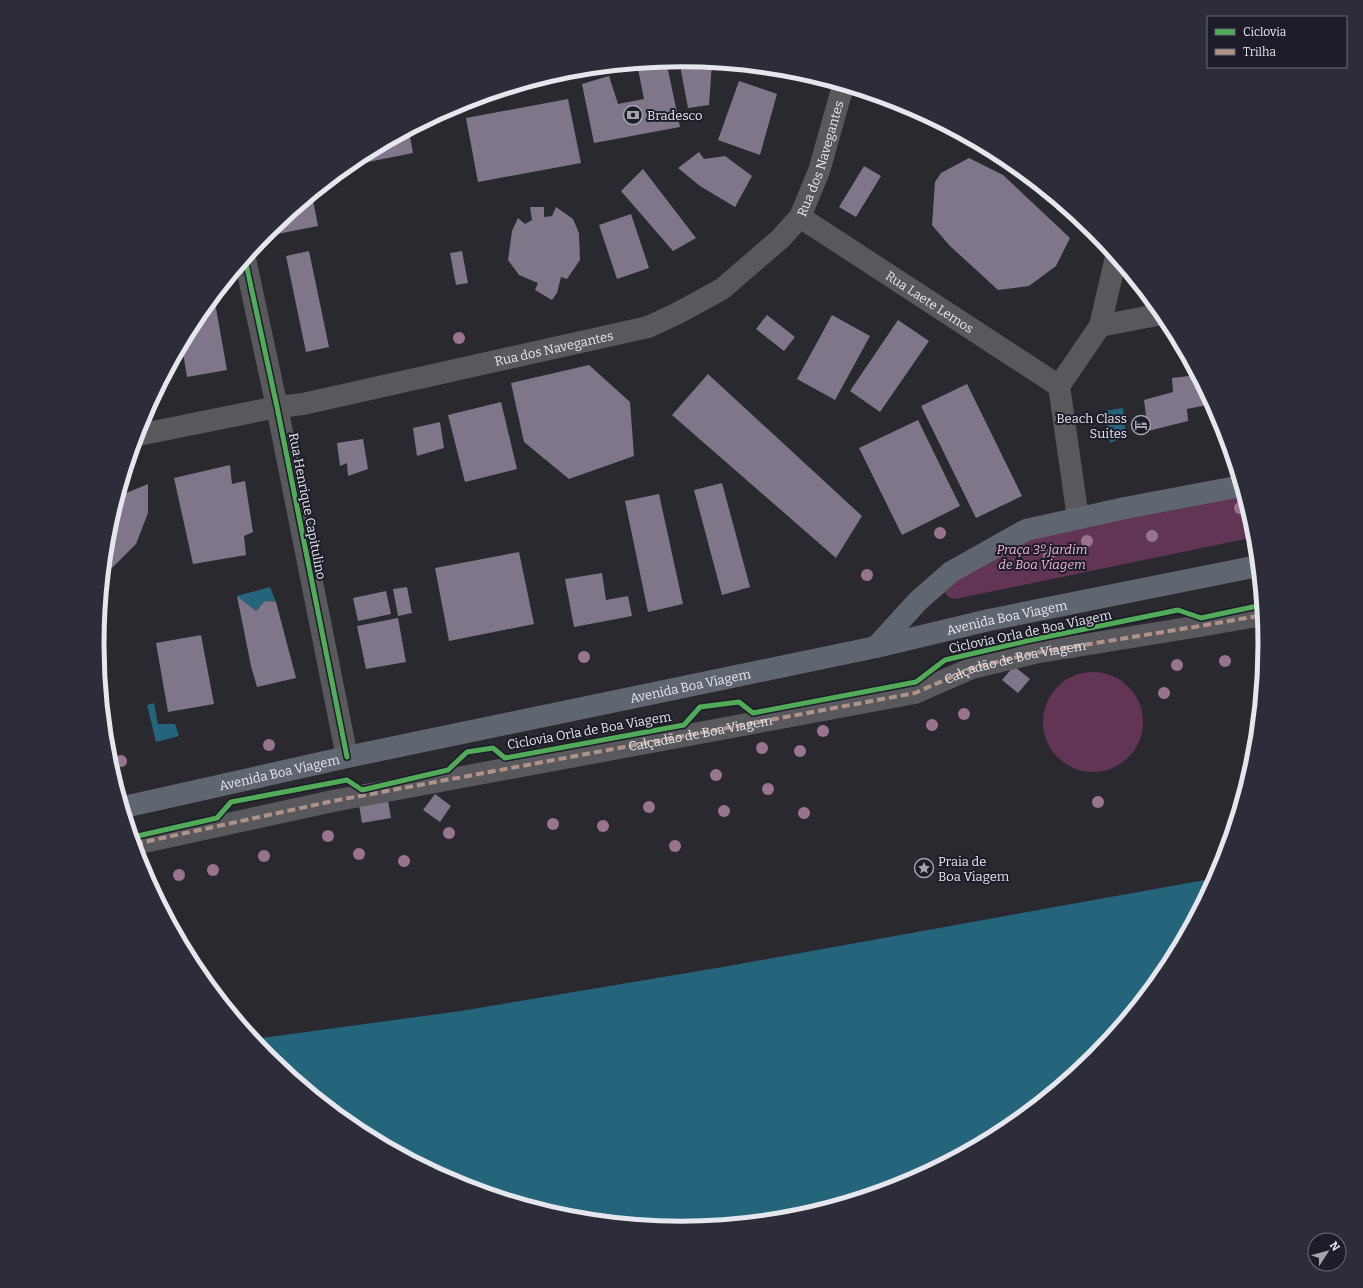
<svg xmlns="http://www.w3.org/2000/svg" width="1363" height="1288" viewBox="0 0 1363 1288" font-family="Bitter,serif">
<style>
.green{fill:#623554}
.water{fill:#25657b}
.building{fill:#807689}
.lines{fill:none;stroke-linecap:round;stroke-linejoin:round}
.street{stroke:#59595d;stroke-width:22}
.secondary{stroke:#59595d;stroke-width:22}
.primary{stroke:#606670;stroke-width:22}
.quiet{stroke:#af9288;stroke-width:4;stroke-dasharray:8 4;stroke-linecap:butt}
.cycleway-casing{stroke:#1c1d28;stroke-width:8}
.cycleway{stroke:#51ab58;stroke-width:5}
.tree{fill:#99748f}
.labels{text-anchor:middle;stroke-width:4;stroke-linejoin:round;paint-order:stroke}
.poi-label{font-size:13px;fill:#e5e6ee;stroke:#1c1d28;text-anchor:start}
.street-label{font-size:13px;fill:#e5e6ee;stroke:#1c1d28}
.park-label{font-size:13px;font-style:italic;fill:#f5b2dd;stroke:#1c1d28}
.rim{fill:none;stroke:#e5e6ee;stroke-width:5}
</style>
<rect width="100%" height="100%" fill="#29292f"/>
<path class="green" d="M 1134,279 L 1154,304 C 1140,302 1133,293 1134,279 Z
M 1243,492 L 1254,530 L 1255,537 L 955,599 C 946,598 944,592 944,584 L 1022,542 Z
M1043 722a50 50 0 1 1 100 0a50 50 0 1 1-100 0Z"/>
<path class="water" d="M 1123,408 L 1126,436 L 1110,443 L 1104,411 Z
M 270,587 L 276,602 L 265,601 L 256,611 L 237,596 Z
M 154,703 L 158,724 L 175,724 L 179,736 L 156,742 L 147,705 Z
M 1216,878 L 1167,969 L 1094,1057 L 1006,1130 L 905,1184 L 795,1217 L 681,1228 L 567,1217 L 458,1183 L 357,1129 L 268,1057 L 254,1039 L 461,1011 L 723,967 Z"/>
<path class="building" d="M 679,60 L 712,63 L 709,105 L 688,108 Z
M 667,65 L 680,127 L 594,143 L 582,84 L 609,76 L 618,104 L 644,99 L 638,69 Z
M 739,81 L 777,94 L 760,155 L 718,140 Z
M 568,99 L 581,163 L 478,182 L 466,118 Z
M 409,131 L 413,153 L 348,166 L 357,158 Z
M 699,152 L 704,159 L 725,156 L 752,176 L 735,207 L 700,186 L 678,168 Z
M 969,158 L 1003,175 L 1070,238 L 1056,266 L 1029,286 L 998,290 L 949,245 L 932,225 L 935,182 L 941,173 Z
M 864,166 L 881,176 L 856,217 L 839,207 Z
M 643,169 L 696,238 L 673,251 L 621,191 Z
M 312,195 L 318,226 L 277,234 L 276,225 Z
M 530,207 L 544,207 L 544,217 L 552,216 L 556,207 L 573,219 L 579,233 L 580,260 L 567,279 L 561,277 L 557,293 L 552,300 L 535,290 L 538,283 L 519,275 L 508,260 L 512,231 L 518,218 L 525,224 L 532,220 Z
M 631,214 L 649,268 L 617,279 L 599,225 Z
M 309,251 L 329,347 L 306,352 L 286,256 Z
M 462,251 L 468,283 L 456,285 L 450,253 Z
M 214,297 L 227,370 L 187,377 L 182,346 L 196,319 Z
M 767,315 L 795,337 L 784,351 L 756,329 Z
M 832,315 L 870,336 L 835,400 L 797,379 Z
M 898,320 L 929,341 L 880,412 L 850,391 Z
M 589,365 L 630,402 L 634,456 L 569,479 L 524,442 L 511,383 Z
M 708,374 L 862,516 L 836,558 L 672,415 Z
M 1197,375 L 1212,404 L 1187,409 L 1188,421 L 1148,431 L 1144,400 L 1173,392 L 1172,378 Z
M 967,384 L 1022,496 L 976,518 L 921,406 Z
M 501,402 L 517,469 L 465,482 L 448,415 Z
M 918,420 L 960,506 L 902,535 L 859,448 Z
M 440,422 L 444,448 L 417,456 L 413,428 Z
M 363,439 L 368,469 L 348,476 L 347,463 L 340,466 L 337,443 Z
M 230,465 L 232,484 L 245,481 L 253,532 L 244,536 L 246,555 L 193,564 L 174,478 Z
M 722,483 L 750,587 L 722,595 L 694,490 Z
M 148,484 L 148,513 L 136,544 L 113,567 L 105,572 L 109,530 L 119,496 Z
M 659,494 L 683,604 L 648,612 L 625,501 Z
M 519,552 L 534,624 L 449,641 L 435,568 Z
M 602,573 L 606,600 L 628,596 L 632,616 L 574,627 L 565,579 Z
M 407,587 L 412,613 L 398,616 L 393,589 Z
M 386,591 L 391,614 L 358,621 L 353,598 Z
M 237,596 L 256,611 L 265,601 L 276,602 L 296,678 L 257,687 L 251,666 Z
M 398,618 L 406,662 L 366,669 L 357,626 Z
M 201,635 L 214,704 L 168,712 L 156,643 Z
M 1014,666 L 1030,679 L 1018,693 L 1002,680 Z
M 435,794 L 451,806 L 440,822 L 423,810 Z
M 388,800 L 391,818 L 362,823 L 359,805 Z"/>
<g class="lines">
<g class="street">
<path id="s1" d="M 800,217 L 1059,386"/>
<path d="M 245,259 L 277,407 L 347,757"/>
<path d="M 1100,326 L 1162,314"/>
<path d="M 1078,518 L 1059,386 L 1100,326 L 1116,257"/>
<path id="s2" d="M 135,844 L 333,801 L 915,693 L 972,668 L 1034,653 L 1200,626 L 1263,615"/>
</g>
<path class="secondary" id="s3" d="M 138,435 L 277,407 L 303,404 L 648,327 L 678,313 L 722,289 L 780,239 L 800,217 L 819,171 L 843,86"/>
<g class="primary">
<path d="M 876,647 L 918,601 L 951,572 L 1026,530 L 1125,508 L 1241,486"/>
<path id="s4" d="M 124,807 L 347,757 L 876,647 L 989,620 L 1258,566"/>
</g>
<path class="quiet" d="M 135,844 L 333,801 L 915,693 L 972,668 L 1034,653 L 1200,626 L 1263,615"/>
<g class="cycleway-casing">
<path id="cycleway" d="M 245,259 L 277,407 L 347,757
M 133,837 L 217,818 L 231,802 L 347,780 L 362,790 L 448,770 L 467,752 L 493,748 L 505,758 L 684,725 L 700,707 L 739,702 L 753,713 L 916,682 L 945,660 L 1031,640 L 1178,610 L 1201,618 L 1262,605"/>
</g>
<use href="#cycleway" class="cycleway"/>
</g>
<g class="tree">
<circle cx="459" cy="338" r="6"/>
<circle cx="1240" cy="508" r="6"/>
<circle cx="940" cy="533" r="6"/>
<circle cx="1152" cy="536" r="6"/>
<circle cx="1087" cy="541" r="6"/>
<circle cx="1049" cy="555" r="6"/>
<circle cx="867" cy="575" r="6"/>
<circle cx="584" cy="657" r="6"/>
<circle cx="1225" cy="661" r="6"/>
<circle cx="1177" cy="665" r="6"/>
<circle cx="1164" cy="693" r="6"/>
<circle cx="964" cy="714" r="6"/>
<circle cx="932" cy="725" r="6"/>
<circle cx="823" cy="731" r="6"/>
<circle cx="269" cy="745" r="6"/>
<circle cx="762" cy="748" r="6"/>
<circle cx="800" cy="751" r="6"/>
<circle cx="121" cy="761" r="6"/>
<circle cx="716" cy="775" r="6"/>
<circle cx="768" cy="789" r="6"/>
<circle cx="1098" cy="802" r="6"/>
<circle cx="649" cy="807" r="6"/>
<circle cx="724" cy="811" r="6"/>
<circle cx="804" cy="813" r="6"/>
<circle cx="553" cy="824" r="6"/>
<circle cx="603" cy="826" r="6"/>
<circle cx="449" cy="833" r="6"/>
<circle cx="328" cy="836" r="6"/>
<circle cx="675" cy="846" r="6"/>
<circle cx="359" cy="854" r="6"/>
<circle cx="264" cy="856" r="6"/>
<circle cx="404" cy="861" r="6"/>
<circle cx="213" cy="870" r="6"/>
<circle cx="179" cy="875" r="6"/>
</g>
<defs>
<g id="bank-ring" transform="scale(1)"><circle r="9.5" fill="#1c1d28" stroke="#a3a4ab" stroke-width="1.5"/><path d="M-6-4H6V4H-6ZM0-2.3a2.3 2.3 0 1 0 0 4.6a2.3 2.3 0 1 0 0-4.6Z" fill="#a3a4ab"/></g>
<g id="hotel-ring" transform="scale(1)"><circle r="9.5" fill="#1c1d28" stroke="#a3a4ab" stroke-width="1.5"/><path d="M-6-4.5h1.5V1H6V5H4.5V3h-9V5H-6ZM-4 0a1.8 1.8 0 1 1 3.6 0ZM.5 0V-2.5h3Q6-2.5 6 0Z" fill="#a3a4ab"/></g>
<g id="sight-ring" transform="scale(1)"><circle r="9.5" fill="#1c1d28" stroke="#a3a4ab" stroke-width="1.5"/><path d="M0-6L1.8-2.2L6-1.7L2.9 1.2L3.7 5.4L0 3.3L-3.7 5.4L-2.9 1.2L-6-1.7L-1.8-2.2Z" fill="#a3a4ab"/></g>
</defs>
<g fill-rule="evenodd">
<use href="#bank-ring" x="633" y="115"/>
<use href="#hotel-ring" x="1141" y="425"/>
<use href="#sight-ring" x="924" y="868"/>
</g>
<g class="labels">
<g class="poi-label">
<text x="647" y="120">Bradesco</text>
<text x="1127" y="423" text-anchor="end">Beach Class<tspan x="1127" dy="15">Suites</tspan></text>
<text x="938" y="866">Praia de<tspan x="938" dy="15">Boa Viagem</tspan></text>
</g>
<g class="street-label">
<text dy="5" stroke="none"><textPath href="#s3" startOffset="773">Rua dos Navegantes</textPath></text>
<text dy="5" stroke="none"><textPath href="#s1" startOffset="155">Rua Laete Lemos</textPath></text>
<text dy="5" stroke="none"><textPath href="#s3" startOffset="425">Rua dos Navegantes</textPath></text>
<text transform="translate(308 506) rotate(79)" y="5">Rua Henrique Capitulino</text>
<text dy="5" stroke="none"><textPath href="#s4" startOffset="903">Avenida Boa Viagem</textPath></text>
<text transform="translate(1030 631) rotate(-12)" y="5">Ciclovia Orla de Boa Viagem</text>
<text dy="5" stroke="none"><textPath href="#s2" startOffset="900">Calçadão de Boa Viagem</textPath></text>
<text dy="5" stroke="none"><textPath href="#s4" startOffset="579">Avenida Boa Viagem</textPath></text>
<text transform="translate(589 730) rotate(-10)" y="5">Ciclovia Orla de Boa Viagem</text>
<text dy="5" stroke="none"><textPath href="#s2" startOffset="576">Calçadão de Boa Viagem</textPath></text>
<text dy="5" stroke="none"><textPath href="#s4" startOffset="159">Avenida Boa Viagem</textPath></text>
</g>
<g class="park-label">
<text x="1042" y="554">Praça 3º jardim<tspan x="1042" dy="15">de Boa Viagem</tspan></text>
</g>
</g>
<path d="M0 0H1363V1288H0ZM104 644a577 577 0 1 1 1154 0a577 577 0 1 1-1154 0Z" fill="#2c2d38" fill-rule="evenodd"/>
<path class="rim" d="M104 644a577 577 0 1 1 1154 0a577 577 0 1 1-1154 0Z"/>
<rect x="1207" y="16" width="140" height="52" fill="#1c1d28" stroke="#6c6d77"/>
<rect x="1215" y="29" width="20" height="6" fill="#51ab58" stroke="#6c6d77"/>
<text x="1243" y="36" font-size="12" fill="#e5e6ee">Ciclovia</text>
<rect x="1215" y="49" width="20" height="6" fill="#af9288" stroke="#6c6d77"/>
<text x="1243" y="56" font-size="12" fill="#e5e6ee">Trilha</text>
<g transform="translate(1327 1252) rotate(54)"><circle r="19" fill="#1c1d28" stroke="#6c6d77"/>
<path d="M0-3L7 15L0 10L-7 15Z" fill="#a3a4ab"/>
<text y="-6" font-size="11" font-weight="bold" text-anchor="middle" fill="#e5e6ee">N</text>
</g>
</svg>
